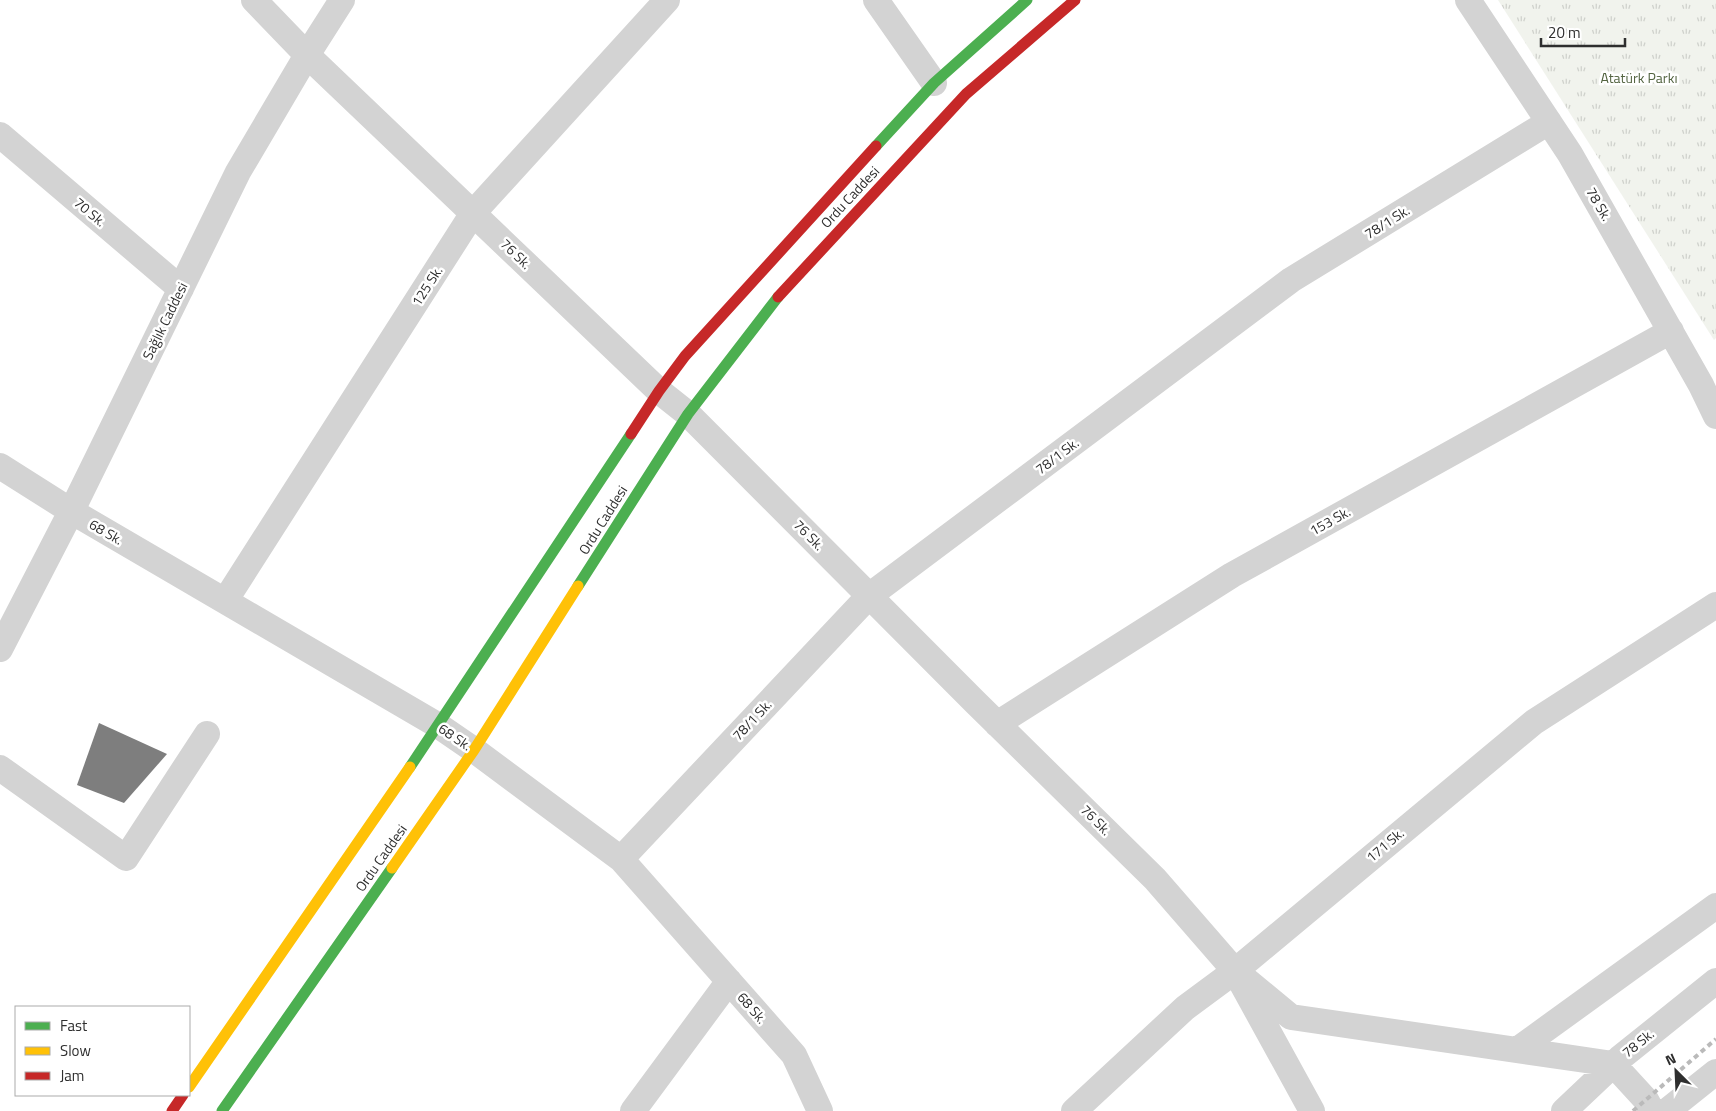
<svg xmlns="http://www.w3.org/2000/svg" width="1716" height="1111" viewBox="0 0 1716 1111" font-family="'Titillium Web',sans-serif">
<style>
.grass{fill:url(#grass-tufts)}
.building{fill:#7e7e7e}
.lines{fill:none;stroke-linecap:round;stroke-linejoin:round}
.street{stroke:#d3d3d3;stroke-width:26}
.fast{stroke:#4caf50;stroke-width:11}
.slow{stroke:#ffc107;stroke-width:11}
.jam{stroke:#c62828;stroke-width:11}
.rail{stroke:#bababa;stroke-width:4;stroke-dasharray:5 4;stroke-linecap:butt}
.labels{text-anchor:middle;stroke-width:5;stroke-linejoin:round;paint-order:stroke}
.park-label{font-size:14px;fill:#536441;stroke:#fff}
.street-label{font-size:14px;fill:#2e2e2e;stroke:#fff}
</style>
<defs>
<pattern id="grass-tufts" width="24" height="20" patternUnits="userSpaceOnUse" patternTransform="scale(1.25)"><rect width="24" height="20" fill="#f1f3ed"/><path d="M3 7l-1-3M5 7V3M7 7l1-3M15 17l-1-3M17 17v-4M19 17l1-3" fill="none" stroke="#cfd1cc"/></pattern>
</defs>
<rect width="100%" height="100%" fill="#fff"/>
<path class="grass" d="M 1498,0 L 1716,0 L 1716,338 L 1714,340 Z"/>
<path class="building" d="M 99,723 L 167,754 L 124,803 L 77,785 Z"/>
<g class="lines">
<path class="street" d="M 254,0 L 307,55 L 659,391 L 688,414 L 975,702 L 1155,879 L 1235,971 L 1312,1111
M 876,0 L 934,83
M 1468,0 L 1570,154 L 1701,385 L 1716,416
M 0,135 L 181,289
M 0,466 L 71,511 L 439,726 L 474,750 L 621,859 L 794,1055 L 820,1111
M 225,601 L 473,213 L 667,0
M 0,649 L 77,500 L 238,172 L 307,55 L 342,0
M 997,724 L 1232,575 L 1671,331
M 0,768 L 126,858 L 207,734
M 621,859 L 869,596 L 1291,280 L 1549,122
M 1245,979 L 1291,1017 L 1613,1064 L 1646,1100 L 1652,1111
M 1517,1050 L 1716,906
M 633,1111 L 729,981
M 1074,1111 L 1185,1008 L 1235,971 L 1534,722 L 1716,605
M 1564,1111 L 1620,1058 L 1716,981
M 1667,1111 L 1716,1072"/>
<path class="fast" d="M 876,146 L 934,83 L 1027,0
M 578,586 L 688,414 L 778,297
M 410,767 L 631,434
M 222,1111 L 392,868"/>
<path class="slow" d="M 392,868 L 474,750 L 578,586
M 189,1087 L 410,767"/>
<path class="jam" d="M 778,297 L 966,94 L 1075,0
M 631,434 L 659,391 L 685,356 L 876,146
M 172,1111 L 183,1095"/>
<path class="rail" d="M 1633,1111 L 1716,1039"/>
</g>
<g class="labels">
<g class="park-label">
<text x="1639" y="83">Atatürk Parkı</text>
</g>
<g class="street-label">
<text transform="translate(850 197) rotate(-47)" y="5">Ordu Caddesi</text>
<text transform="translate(1599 204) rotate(60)" y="5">78 Sk.</text>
<text transform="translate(90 212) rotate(40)" y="5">70 Sk.</text>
<text transform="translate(1387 222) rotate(-32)" y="5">78/1 Sk.</text>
<text transform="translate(516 254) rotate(44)" y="5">76 Sk.</text>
<text transform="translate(427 286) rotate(-57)" y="5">125 Sk.</text>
<text transform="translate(165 321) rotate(-64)" y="5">Sağlık Caddesi</text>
<text transform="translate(1057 456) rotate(-37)" y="5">78/1 Sk.</text>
<text transform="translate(603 520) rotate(-58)" y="5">Ordu Caddesi</text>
<text transform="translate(1330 521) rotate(-29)" y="5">153 Sk.</text>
<text transform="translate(106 532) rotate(30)" y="5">68 Sk.</text>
<text transform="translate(809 535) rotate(45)" y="5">76 Sk.</text>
<text transform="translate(752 720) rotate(-47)" y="5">78/1 Sk.</text>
<text transform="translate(455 737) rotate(34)" y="5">68 Sk.</text>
<text transform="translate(1096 820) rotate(45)" y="5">76 Sk.</text>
<text transform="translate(1385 845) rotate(-40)" y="5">171 Sk.</text>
<text transform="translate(381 858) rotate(-55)" y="5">Ordu Caddesi</text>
<text transform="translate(752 1008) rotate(49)" y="5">68 Sk.</text>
<text transform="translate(1638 1043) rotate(-39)" y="5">78 Sk.</text>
</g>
</g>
<rect x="15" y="1006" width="175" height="90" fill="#ffffff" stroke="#ababab"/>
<rect x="25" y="1022" width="25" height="8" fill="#4caf50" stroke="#ababab"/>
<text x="60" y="1031" font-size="15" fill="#2e2e2e">Fast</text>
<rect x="25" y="1047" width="25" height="8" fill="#ffc107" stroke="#ababab"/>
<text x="60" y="1056" font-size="15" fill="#2e2e2e">Slow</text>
<rect x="25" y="1072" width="25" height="8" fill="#c62828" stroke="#ababab"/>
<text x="60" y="1081" font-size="15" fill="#2e2e2e">Jam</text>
<g transform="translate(1676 1071) rotate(336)" stroke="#ffffff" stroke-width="4" paint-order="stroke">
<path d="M0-4L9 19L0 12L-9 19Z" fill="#2e2e2e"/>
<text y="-8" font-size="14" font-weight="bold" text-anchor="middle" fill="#2e2e2e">N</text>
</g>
<path d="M1541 38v8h84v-8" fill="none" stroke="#2e2e2e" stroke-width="2.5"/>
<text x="1548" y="38" font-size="15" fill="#2e2e2e" stroke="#ffffff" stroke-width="4" paint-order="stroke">20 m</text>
</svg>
